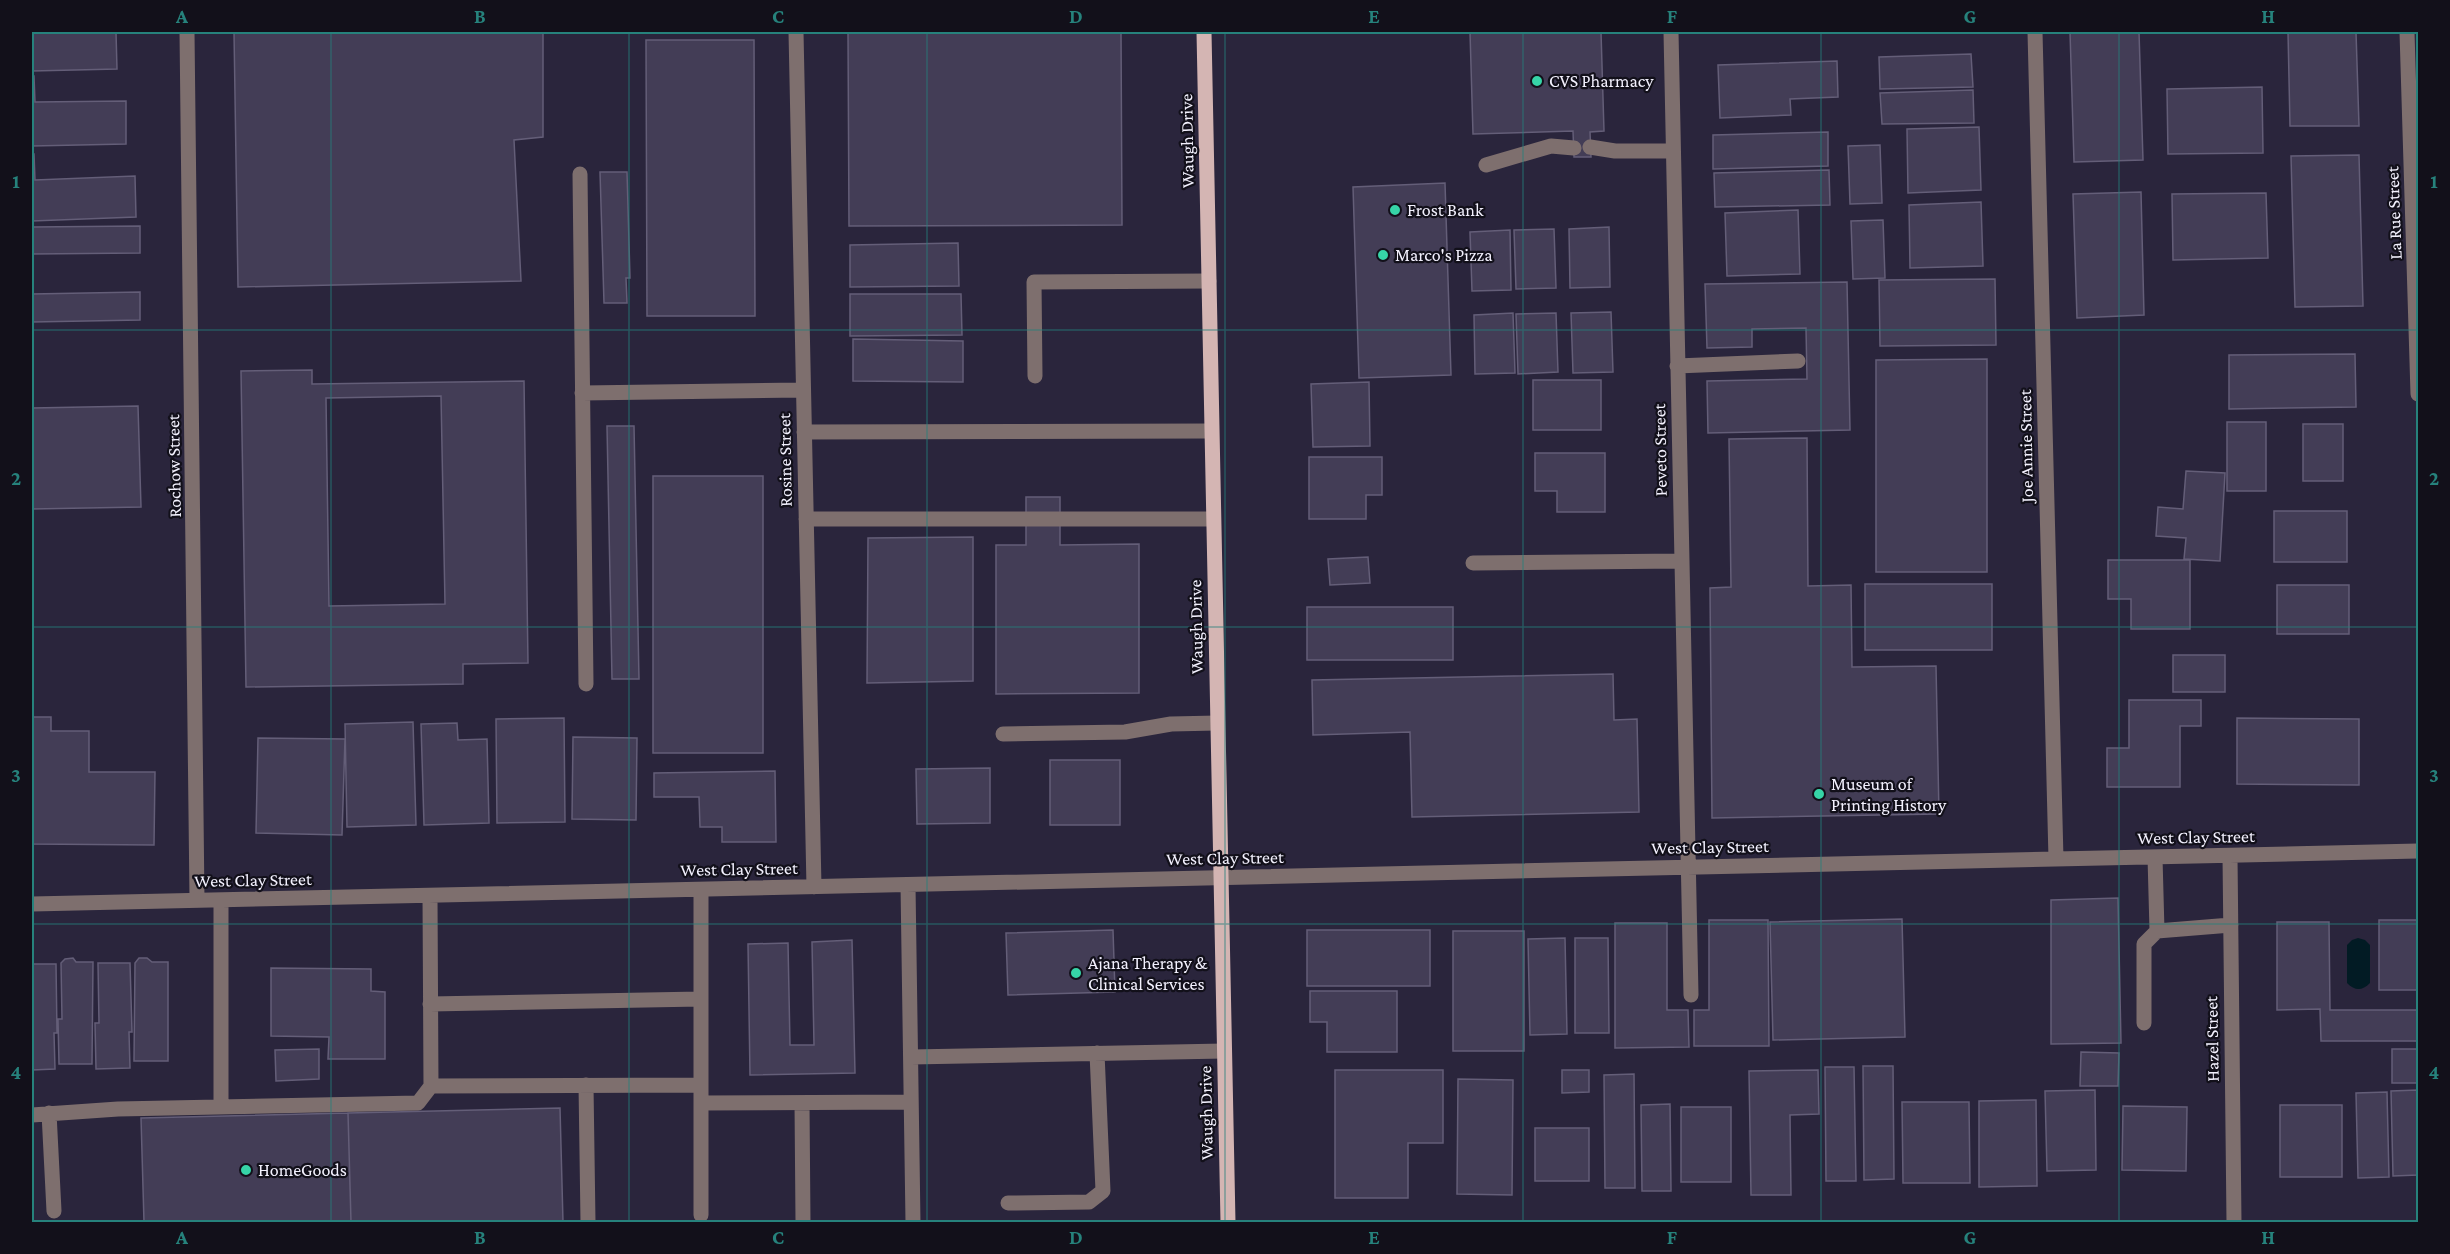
<svg xmlns="http://www.w3.org/2000/svg" width="2450" height="1254" viewBox="0 0 2450 1254" font-family="'Crimson Pro',serif">
<style>
.water{fill:#021b24}
.building{fill:#433d56;stroke:#645e78;stroke-width:1.5;fill-rule:evenodd}
.lines{fill:none;stroke-linecap:round;stroke-linejoin:round}
.minor{stroke:#7e6f6e;stroke-width:15}
.major{stroke:#d4b5b3;stroke-width:15}
.grid{fill:none;stroke:#26827c;stroke-width:1.5;stroke-opacity:0.55}
.poi-dot{fill:#36d4a7;stroke:#12101a;stroke-width:2}
.labels{text-anchor:middle;stroke-width:4.5;stroke-linejoin:round;paint-order:stroke}
.poi-label{font-size:18px;fill:#f3f1fe;stroke:#12101a;text-anchor:start}
.street-label{font-size:18px;fill:#f3f1fe;stroke:#12101a}
.neatline{fill:none;stroke:#26827c;stroke-width:2}
.grid-label{font-size:20px;text-anchor:middle;font-weight:bold;fill:#26827c}
</style>
<rect width="100%" height="100%" fill="#2a253c"/>
<path class="water" d="M 2358,938 L 2365,940 L 2370,945 L 2370,983 C 2362,991 2355,991 2347,983 L 2347,945 L 2352,940 Z"/>
<path class="building" d="M 32,32 L 116,32 L 117,69 L 32,71 Z
M 234,32 L 543,32 L 543,137 L 514,140 L 521,281 L 238,287 Z
M 848,32 L 1121,32 L 1122,225 L 849,226 Z
M 1470,32 L 1601,32 L 1604,131 L 1590,132 L 1591,157 L 1574,157 L 1573,131 L 1473,134 Z
M 2070,32 L 2139,32 L 2143,160 L 2074,162 Z
M 2288,32 L 2356,32 L 2359,126 L 2290,126 Z
M 646,40 L 754,40 L 755,316 L 647,316 Z
M 1971,54 L 1973,87 L 1880,89 L 1879,57 Z
M 1837,61 L 1838,97 L 1790,99 L 1791,115 L 1720,118 L 1718,65 Z
M 32,76 L 34,76 L 35,102 L 126,101 L 126,144 L 32,146 Z
M 2262,87 L 2263,153 L 2168,154 L 2167,89 Z
M 1973,90 L 1974,123 L 1882,124 L 1880,93 Z
M 1979,127 L 1981,190 L 1908,193 L 1907,129 Z
M 1828,132 L 1828,166 L 1713,169 L 1713,135 Z
M 1880,145 L 1882,203 L 1850,204 L 1848,146 Z
M 32,154 L 34,154 L 35,180 L 135,176 L 136,217 L 32,221 Z
M 2359,155 L 2363,306 L 2295,307 L 2291,156 Z
M 1829,170 L 1830,205 L 1715,207 L 1714,173 Z
M 600,172 L 627,172 L 630,278 L 626,278 L 627,303 L 604,303 Z
M 1445,183 L 1451,375 L 1359,378 L 1353,187 Z
M 2141,192 L 2144,315 L 2077,318 L 2073,194 Z
M 2266,193 L 2268,258 L 2173,260 L 2172,194 Z
M 1981,202 L 1983,266 L 1910,268 L 1909,205 Z
M 1798,210 L 1800,274 L 1727,276 L 1725,213 Z
M 1883,220 L 1885,278 L 1853,279 L 1851,221 Z
M 140,226 L 140,253 L 32,254 L 32,227 Z
M 1609,227 L 1610,287 L 1570,288 L 1569,229 Z
M 1554,229 L 1556,288 L 1516,289 L 1514,230 Z
M 1510,230 L 1511,290 L 1472,291 L 1470,232 Z
M 958,243 L 959,286 L 850,287 L 850,245 Z
M 1995,279 L 1996,345 L 1880,346 L 1879,280 Z
M 1847,282 L 1850,430 L 1708,433 L 1707,381 L 1807,379 L 1806,328 L 1752,329 L 1752,347 L 1707,348 L 1705,284 Z
M 140,292 L 140,320 L 32,322 L 32,294 Z
M 850,294 L 961,294 L 962,335 L 850,336 Z
M 1611,312 L 1613,372 L 1573,373 L 1571,313 Z
M 1513,313 L 1515,373 L 1475,374 L 1474,315 Z
M 1556,313 L 1558,372 L 1518,374 L 1516,314 Z
M 853,339 L 963,341 L 963,382 L 853,381 Z
M 2355,354 L 2356,407 L 2229,409 L 2229,355 Z
M 1987,359 L 1987,572 L 1876,572 L 1876,360 Z
M 312,370 L 312,384 L 524,381 L 528,663 L 463,664 L 463,684 L 246,687 L 241,371 ZM 441,396 L 445,604 L 329,606 L 326,398 Z
M 1533,380 L 1601,380 L 1601,430 L 1533,430 Z
M 1369,382 L 1370,446 L 1313,447 L 1311,384 Z
M 138,406 L 141,507 L 32,509 L 32,408 Z
M 2227,422 L 2266,422 L 2266,491 L 2227,491 Z
M 2303,424 L 2343,424 L 2343,481 L 2303,481 Z
M 607,426 L 634,426 L 639,679 L 612,679 Z
M 1807,438 L 1808,586 L 1851,585 L 1852,667 L 1936,666 L 1939,814 L 1712,818 L 1710,588 L 1731,587 L 1729,439 Z
M 1535,453 L 1605,453 L 1605,512 L 1557,512 L 1557,491 L 1535,491 Z
M 1309,457 L 1382,457 L 1382,495 L 1366,495 L 1366,519 L 1309,519 Z
M 2186,471 L 2225,473 L 2220,561 L 2184,559 L 2186,538 L 2156,536 L 2158,507 L 2183,509 Z
M 653,476 L 763,476 L 763,753 L 653,753 Z
M 1026,497 L 1060,497 L 1060,545 L 1139,544 L 1139,693 L 996,694 L 996,545 L 1026,545 Z
M 2274,511 L 2347,511 L 2347,562 L 2274,562 Z
M 973,537 L 973,681 L 867,683 L 868,538 Z
M 1368,557 L 1370,583 L 1330,585 L 1328,559 Z
M 2108,560 L 2190,560 L 2190,629 L 2131,629 L 2131,599 L 2108,599 Z
M 1865,584 L 1992,584 L 1992,650 L 1865,650 Z
M 2277,585 L 2349,585 L 2349,634 L 2277,634 Z
M 1307,607 L 1453,607 L 1453,660 L 1307,660 Z
M 2173,655 L 2225,655 L 2225,692 L 2173,692 Z
M 1613,674 L 1614,720 L 1637,719 L 1639,812 L 1412,817 L 1410,732 L 1313,735 L 1312,680 Z
M 2129,700 L 2201,700 L 2201,726 L 2180,726 L 2180,787 L 2107,787 L 2107,748 L 2129,748 Z
M 32,717 L 51,717 L 51,731 L 89,731 L 89,772 L 155,772 L 154,845 L 32,844 Z
M 564,718 L 565,822 L 497,823 L 496,719 Z
M 2237,718 L 2359,719 L 2359,785 L 2237,784 Z
M 413,722 L 416,825 L 347,827 L 345,724 Z
M 457,723 L 458,740 L 487,739 L 489,823 L 424,825 L 421,724 Z
M 573,737 L 637,738 L 636,820 L 572,819 Z
M 258,738 L 345,739 L 342,835 L 256,833 Z
M 1050,760 L 1120,760 L 1120,825 L 1050,825 Z
M 990,768 L 990,823 L 917,824 L 916,769 Z
M 775,771 L 776,842 L 722,842 L 722,827 L 700,827 L 699,797 L 654,797 L 654,773 Z
M 2118,898 L 2121,1043 L 2051,1044 L 2051,900 Z
M 1902,919 L 1905,1037 L 1773,1040 L 1770,922 Z
M 1709,920 L 1768,920 L 1769,1046 L 1694,1046 L 1694,1010 L 1709,1010 Z
M 2379,920 L 2418,920 L 2418,990 L 2379,990 Z
M 2277,922 L 2329,922 L 2330,1010 L 2418,1010 L 2418,1041 L 2321,1041 L 2320,1009 L 2277,1010 Z
M 1615,923 L 1667,923 L 1667,1010 L 1688,1010 L 1689,1047 L 1615,1048 Z
M 1113,930 L 1115,992 L 1008,995 L 1006,933 Z
M 1307,930 L 1430,930 L 1430,986 L 1307,986 Z
M 1453,931 L 1524,931 L 1524,1051 L 1453,1051 Z
M 1565,938 L 1567,1034 L 1530,1035 L 1528,939 Z
M 1575,938 L 1608,938 L 1609,1033 L 1575,1033 Z
M 852,940 L 855,1073 L 750,1075 L 748,944 L 788,943 L 790,1045 L 814,1045 L 812,942 Z
M 73,958 L 76,962 L 93,962 L 92,1064 L 59,1064 L 58,1019 L 62,1019 L 61,963 L 65,959 Z
M 139,958 L 147,958 L 152,962 L 168,962 L 168,1061 L 134,1061 L 135,963 Z
M 98,963 L 130,963 L 132,1032 L 129,1032 L 130,1068 L 96,1069 L 95,1023 L 99,1023 Z
M 32,964 L 56,964 L 57,1033 L 54,1033 L 55,1069 L 32,1070 Z
M 271,968 L 371,969 L 371,991 L 385,992 L 385,1059 L 328,1059 L 329,1037 L 271,1036 Z
M 1310,991 L 1397,991 L 1397,1052 L 1327,1052 L 1327,1022 L 1310,1022 Z
M 319,1049 L 319,1079 L 276,1081 L 275,1050 Z
M 2392,1049 L 2418,1049 L 2418,1083 L 2392,1083 Z
M 2081,1052 L 2119,1053 L 2118,1086 L 2080,1086 Z
M 1863,1066 L 1893,1066 L 1894,1179 L 1864,1180 Z
M 1825,1067 L 1854,1067 L 1856,1181 L 1826,1181 Z
M 1335,1070 L 1443,1070 L 1443,1143 L 1408,1143 L 1408,1198 L 1335,1198 Z
M 1562,1070 L 1589,1070 L 1589,1092 L 1562,1093 Z
M 1818,1070 L 1819,1114 L 1790,1115 L 1791,1195 L 1751,1195 L 1749,1071 Z
M 1634,1074 L 1635,1188 L 1605,1188 L 1604,1075 Z
M 1458,1079 L 1513,1080 L 1512,1195 L 1457,1194 Z
M 2095,1090 L 2096,1170 L 2047,1171 L 2045,1091 Z
M 2418,1090 L 2418,1175 L 2393,1176 L 2391,1091 Z
M 2387,1092 L 2389,1177 L 2358,1178 L 2356,1093 Z
M 2036,1100 L 2037,1186 L 1979,1187 L 1979,1101 Z
M 1902,1102 L 1969,1102 L 1970,1183 L 1903,1183 Z
M 1670,1104 L 1671,1191 L 1642,1191 L 1641,1105 Z
M 2280,1105 L 2342,1105 L 2342,1177 L 2280,1177 Z
M 2123,1106 L 2187,1107 L 2186,1171 L 2122,1170 Z
M 1681,1107 L 1731,1107 L 1731,1182 L 1681,1182 Z
M 560,1108 L 563,1222 L 351,1222 L 348,1113 Z
M 348,1113 L 351,1222 L 144,1222 L 141,1118 Z
M 1535,1128 L 1589,1128 L 1589,1181 L 1535,1181 Z"/>
<g class="lines">
<path class="minor" d="M 187,32 L 197,900
M 796,32 L 814,887
M 1671,32 L 1691,995
M 2035,32 L 2056,859
M 2407,32 L 2418,394
M 1590,147 L 1615,151 L 1673,151
M 1486,165 L 1551,146 L 1574,148
M 580,174 L 586,684
M 1677,366 L 1798,361
M 1035,376 L 1034,282 L 1209,281
M 582,393 L 802,390
M 804,432 L 1211,431
M 806,519 L 1213,519
M 1473,563 L 1681,561
M 1003,734 L 1125,732 L 1171,724 L 1217,723
M 2230,856 L 2234,1222
M 908,885 L 913,1222
M 701,890 L 701,1215
M 430,896 L 431,1086
M 221,900 L 221,1107
M 32,904 L 2418,851
M 2157,931 L 2231,925
M 430,1004 L 701,999
M 2144,1023 L 2144,944 L 2157,931 L 2155,857
M 911,1057 L 1224,1051
M 586,1085 L 588,1222
M 701,1103 L 911,1102
M 802,1103 L 803,1222
M 49,1113 L 54,1211
M 32,1115 L 118,1109 L 418,1103 L 431,1086 L 701,1085
M 1008,1203 L 1089,1202 L 1103,1191 L 1097,1053"/>
<path class="major" d="M 1204,32 L 1228,1222"/>
</g>
<path class="grid" d="M 331,32 L 331,1222M 629,32 L 629,1222M 927,32 L 927,1222M 1225,32 L 1225,1222M 1523,32 L 1523,1222M 1821,32 L 1821,1222M 2119,32 L 2119,1222M 32,330 L 2418,330M 32,627 L 2418,627M 32,924 L 2418,924"/>
<g class="poi-dot">
<circle cx="1537" cy="81" r="6"/>
<circle cx="1395" cy="210" r="6"/>
<circle cx="1383" cy="255" r="6"/>
<circle cx="1819" cy="794" r="6"/>
<circle cx="1076" cy="973" r="6"/>
<circle cx="246" cy="1170" r="6"/>
</g>
<g class="labels">
<g class="poi-label">
<text x="1549" y="87">CVS Pharmacy</text>
<text x="1407" y="216">Frost Bank</text>
<text x="1395" y="261">Marco's Pizza</text>
<text x="1831" y="790">Museum of<tspan x="1831" dy="21">Printing History</tspan></text>
<text x="1088" y="969">Ajana Therapy &amp;<tspan x="1088" dy="21">Clinical Services</tspan></text>
<text x="258" y="1176">HomeGoods</text>
</g>
<g class="street-label">
<text transform="translate(1187 141) rotate(-91)" y="6">Waugh Drive</text>
<text transform="translate(2394 213) rotate(-92)" y="6">La Rue Street</text>
<text transform="translate(2026 446) rotate(-91)" y="6">Joe Annie Street</text>
<text transform="translate(1660 450) rotate(-91)" y="6">Peveto Street</text>
<text transform="translate(785 460) rotate(-91)" y="6">Rosine Street</text>
<text transform="translate(174 466) rotate(-91)" y="6">Rochow Street</text>
<text transform="translate(1196 627) rotate(-91)" y="6">Waugh Drive</text>
<text transform="translate(2196 837) rotate(-1)" y="6">West Clay Street</text>
<text transform="translate(1710 847) rotate(-1)" y="6">West Clay Street</text>
<text transform="translate(1225 858) rotate(-1)" y="6">West Clay Street</text>
<text transform="translate(739 869) rotate(-1)" y="6">West Clay Street</text>
<text transform="translate(253 880) rotate(-1)" y="6">West Clay Street</text>
<text transform="translate(2212 1039) rotate(-91)" y="6">Hazel Street</text>
<text transform="translate(1206 1113) rotate(-91)" y="6">Waugh Drive</text>
</g>
</g>
<rect width="2450" height="1254" fill="none" stroke="#12101a" stroke-width="66"/>
<rect x="33" y="33" width="2384" height="1188" class="neatline"/>
<g class="grid-label">
<text x="182" y="23">A</text>
<text x="480" y="23">B</text>
<text x="778" y="23">C</text>
<text x="1076" y="23">D</text>
<text x="1374" y="23">E</text>
<text x="1672" y="23">F</text>
<text x="1970" y="23">G</text>
<text x="2268" y="23">H</text>
<text x="16" y="188">1</text>
<text x="2434" y="188">1</text>
<text x="16" y="485">2</text>
<text x="2434" y="485">2</text>
<text x="16" y="782">3</text>
<text x="2434" y="782">3</text>
<text x="16" y="1079">4</text>
<text x="2434" y="1079">4</text>
<text x="182" y="1244">A</text>
<text x="480" y="1244">B</text>
<text x="778" y="1244">C</text>
<text x="1076" y="1244">D</text>
<text x="1374" y="1244">E</text>
<text x="1672" y="1244">F</text>
<text x="1970" y="1244">G</text>
<text x="2268" y="1244">H</text>
</g>
</svg>
